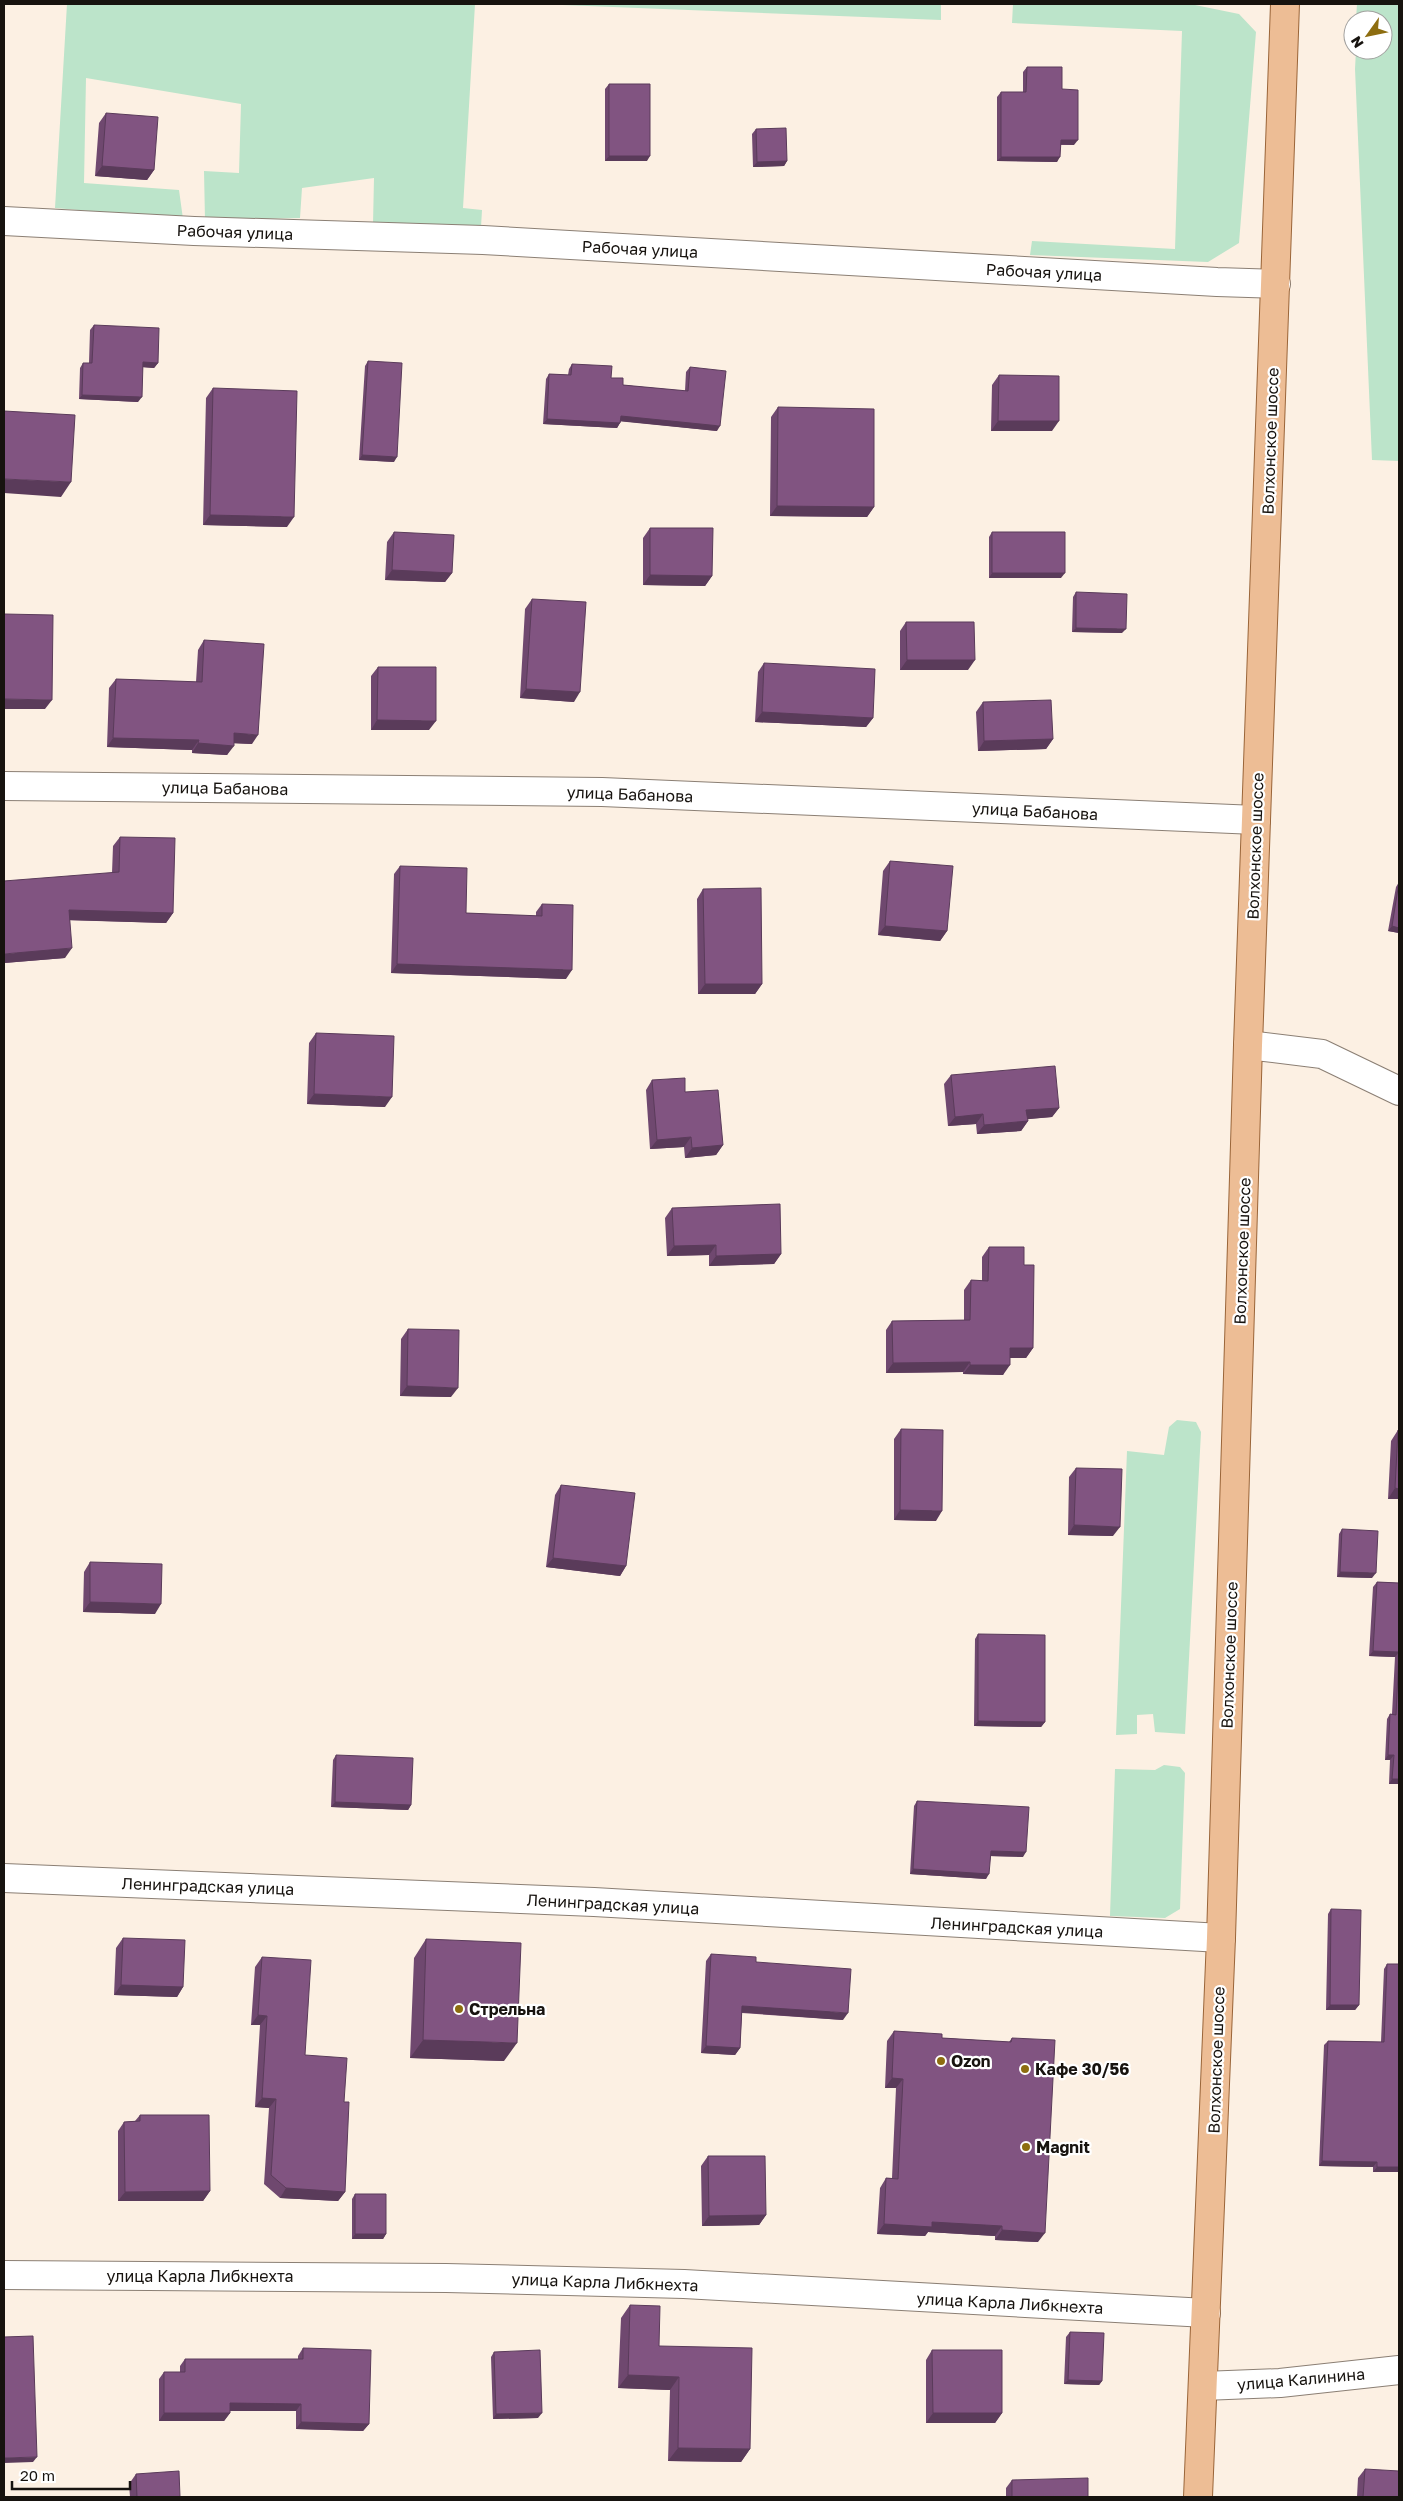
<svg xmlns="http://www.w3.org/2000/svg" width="1403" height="2501" viewBox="0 0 1403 2501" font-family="'Golos Text',sans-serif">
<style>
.green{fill:#bce4ca}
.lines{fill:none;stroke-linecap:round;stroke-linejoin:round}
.minor-casing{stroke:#8b7f74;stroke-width:30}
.major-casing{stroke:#9a6539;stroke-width:30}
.minor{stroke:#fff;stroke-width:28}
.major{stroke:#edbd95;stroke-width:28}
.wall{fill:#6f486f}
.shaded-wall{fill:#5a3b5a}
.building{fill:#815481;stroke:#5a3b5a}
.poi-dot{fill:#8d6d10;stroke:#fff;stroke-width:2}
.labels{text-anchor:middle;stroke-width:4.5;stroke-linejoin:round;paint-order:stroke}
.street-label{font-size:16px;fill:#17130f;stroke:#fff}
.poi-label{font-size:16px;font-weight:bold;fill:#17130f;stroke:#fff;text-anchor:start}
</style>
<rect width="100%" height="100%" fill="#fcf0e3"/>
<path class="green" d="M 67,4 L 475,4 L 463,208 L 482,210 L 481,227 L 373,224 L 374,178 L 302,188 L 300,218 L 205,220 L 204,171 L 239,173 L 241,104 L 86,78 L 84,183 L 179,190 L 183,219 L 55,208 Z
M 537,4 L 941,4 L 941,20 Z
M 1013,4 L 1170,4 L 1195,5 L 1239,14 L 1256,32 L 1239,243 L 1208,262 L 1030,255 L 1032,241 L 1175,249 L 1182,31 L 1012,23 Z
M 1357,4 L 1399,4 L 1399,461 L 1372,460 L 1355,69 L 1356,50 L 1383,50 L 1383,20 L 1356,20 Z
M 1177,1420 L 1196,1422 L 1201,1432 L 1185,1734 L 1155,1732 L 1153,1714 L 1137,1715 L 1137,1734 L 1116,1735 L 1127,1451 L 1164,1455 L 1169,1427 Z
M 1164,1765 L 1180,1767 L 1185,1773 L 1180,1909 L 1165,1918 L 1110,1916 L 1115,1769 L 1155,1770 Z"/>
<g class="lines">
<g class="minor-casing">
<path id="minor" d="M 4,221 L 194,231 L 483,240 L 1217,282 L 1276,284
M 4,786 L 602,792 L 1256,820
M 1248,1045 L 1322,1054 L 1399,1091
M 4,1878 L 594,1902 L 1221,1938
M 4,2275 L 446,2278 L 684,2284 L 1206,2313
M 1203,2386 L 1280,2383 L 1399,2370"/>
</g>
<g class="major-casing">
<path id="major" d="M 1198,2497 L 1221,1938 L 1248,1045 L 1285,4"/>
</g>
<use href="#minor" class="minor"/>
<use href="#major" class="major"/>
</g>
<path class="wall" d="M 1027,67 L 1062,89 L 1074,145 L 1061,145 L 1057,162 L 997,161 L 997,97 L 1001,92 L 1023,92 L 1023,72 Z
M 609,84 L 647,161 L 605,161 L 605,89 Z
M 106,113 L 154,170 L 147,180 L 95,176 L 99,123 Z
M 756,129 L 787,161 L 784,166 L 753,167 L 752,134 Z
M 94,325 L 158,363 L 154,368 L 143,367 L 138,402 L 79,399 L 80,368 L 83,363 L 89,363 L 90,330 Z
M 368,361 L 394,462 L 359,460 L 365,366 Z
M 572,364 L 611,378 L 623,385 L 685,391 L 686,372 L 690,367 L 717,431 L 621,421 L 617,428 L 543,424 L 546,379 L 549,374 L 568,375 L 569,369 Z
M 999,375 L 1052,431 L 991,431 L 992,385 Z
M 213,388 L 287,527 L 203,525 L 206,398 Z
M 778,407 L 874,507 L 867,517 L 770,516 L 771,417 Z
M 650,528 L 712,576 L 705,586 L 643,585 L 643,538 Z
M 394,532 L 452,573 L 445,582 L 385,580 L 387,542 Z
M 992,532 L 1061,578 L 989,578 L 989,537 Z
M 1076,592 L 1122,633 L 1072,632 L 1073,597 Z
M 532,599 L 574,702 L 520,698 L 525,609 Z
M 906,622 L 968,670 L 900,670 L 900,631 Z
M 204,640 L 252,744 L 234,743 L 227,755 L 192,753 L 192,750 L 107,747 L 109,688 L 116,679 L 196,682 L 198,650 Z
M 764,663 L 873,718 L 866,727 L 755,722 L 758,672 Z
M 378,667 L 429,730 L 371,730 L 371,676 Z
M 983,702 L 1053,739 L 1046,749 L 978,751 L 976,712 Z
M 120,837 L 173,913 L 166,923 L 70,920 L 65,958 L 4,963 L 112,873 L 113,846 Z
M 890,861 L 947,931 L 940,941 L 878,935 L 883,871 Z
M 400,866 L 466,913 L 536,916 L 536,912 L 542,904 L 566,979 L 391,973 L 394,874 Z
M 1399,882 L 1399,933 L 1388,931 L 1396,887 Z
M 703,889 L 762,984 L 755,994 L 698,994 L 697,899 Z
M 316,1033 L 385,1107 L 307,1104 L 309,1043 Z
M 951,1075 L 1059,1108 L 1052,1117 L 1027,1119 L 1028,1121 L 1021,1131 L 977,1134 L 976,1124 L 948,1126 L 944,1084 Z
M 652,1080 L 685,1092 L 723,1145 L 716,1155 L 685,1158 L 684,1147 L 650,1149 L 646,1090 Z
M 672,1208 L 781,1254 L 774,1264 L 709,1266 L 709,1255 L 667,1256 L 665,1218 Z
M 989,1247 L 1024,1265 L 1033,1348 L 1026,1358 L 1010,1358 L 1003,1375 L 963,1374 L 963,1372 L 886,1373 L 886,1330 L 892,1321 L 964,1320 L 964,1290 L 971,1280 L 982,1281 L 982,1257 Z
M 408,1329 L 451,1397 L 400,1396 L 401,1339 Z
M 901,1429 L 936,1521 L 894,1520 L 894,1439 Z
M 1398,1430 L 1399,1499 L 1388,1499 L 1391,1441 Z
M 1076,1468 L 1113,1536 L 1068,1535 L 1069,1477 Z
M 561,1485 L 626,1566 L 620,1576 L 546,1567 L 555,1495 Z
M 1342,1529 L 1372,1578 L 1337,1577 L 1339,1534 Z
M 90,1562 L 155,1614 L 83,1612 L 84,1572 Z
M 1377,1582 L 1399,1583 L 1399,1784 L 1389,1784 L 1390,1760 L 1385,1760 L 1387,1719 L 1390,1714 L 1392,1714 L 1395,1657 L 1369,1656 L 1373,1587 Z
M 978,1634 L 1045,1722 L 1041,1727 L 974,1726 L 975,1639 Z
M 336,1755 L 411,1805 L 408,1810 L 331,1807 L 333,1760 Z
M 917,1801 L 1023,1857 L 991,1856 L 986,1879 L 910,1874 L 914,1806 Z
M 1331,1909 L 1359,2005 L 1355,2010 L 1326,2010 L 1328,1914 Z
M 123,1938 L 183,1987 L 177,1997 L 114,1995 L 116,1948 Z
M 426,1939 L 504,2061 L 410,2058 L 414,1958 Z
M 711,1954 L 756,1962 L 843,2020 L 742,2013 L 740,2048 L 735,2055 L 701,2053 L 706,1961 Z
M 262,1957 L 305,2055 L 344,2102 L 345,2192 L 338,2201 L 280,2198 L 264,2184 L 269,2108 L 255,2107 L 260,2025 L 251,2025 L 255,1967 Z
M 1387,1964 L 1399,1964 L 1399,2172 L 1373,2172 L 1373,2167 L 1319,2166 L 1324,2045 L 1328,2041 L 1381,2042 L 1384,1969 Z
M 894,2031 L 942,2038 L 1009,2042 L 1012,2038 L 1038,2242 L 995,2240 L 995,2236 L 928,2232 L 925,2236 L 877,2234 L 880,2188 L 886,2178 L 892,2178 L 896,2088 L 885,2088 L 887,2041 Z
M 140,2115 L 210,2191 L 203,2201 L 118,2201 L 118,2131 L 124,2122 L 135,2121 Z
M 708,2156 L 766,2215 L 759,2225 L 702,2226 L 701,2166 Z
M 355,2194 L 386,2234 L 383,2239 L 352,2239 L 352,2199 Z
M 630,2305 L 659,2346 L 750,2449 L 741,2462 L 668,2461 L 670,2390 L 618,2388 L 621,2318 Z
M 1070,2332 L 1102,2381 L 1099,2385 L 1064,2384 L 1066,2337 Z
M 303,2348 L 369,2424 L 363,2431 L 296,2429 L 296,2411 L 230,2411 L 230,2413 L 224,2421 L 159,2421 L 159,2379 L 164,2372 L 180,2372 L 180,2366 L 185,2359 L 298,2359 L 298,2356 Z
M 932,2350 L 1002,2413 L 995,2423 L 926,2423 L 926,2360 Z
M 494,2352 L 538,2418 L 493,2419 L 491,2357 Z
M 1365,2469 L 1399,2497 L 1357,2497 L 1358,2478 Z
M 136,2474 L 180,2497 L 130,2497 L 129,2484 Z
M 1012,2480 L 1088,2497 L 1006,2497 L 1006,2488 Z"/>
<path class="shaded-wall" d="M 1061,140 L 1078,140 L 1074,145 L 1057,144 Z
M 609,156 L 650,156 L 647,161 L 605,161 Z
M 1001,157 L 1060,157 L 1057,162 L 997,161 Z
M 787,161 L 784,166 L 753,167 L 757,162 Z
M 102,166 L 154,170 L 147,180 L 95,176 Z
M 143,362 L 158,363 L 154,368 L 140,367 Z
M 82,395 L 142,397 L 138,402 L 79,399 Z
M 621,416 L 720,426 L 717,431 L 617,421 Z
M 547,419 L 620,423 L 617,428 L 543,424 Z
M 998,421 L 1059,421 L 1052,431 L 991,431 Z
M 362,455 L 397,457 L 394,462 L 359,460 Z
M 4,479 L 71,482 L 61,497 L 4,493 Z
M 777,506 L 874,507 L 867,517 L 770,516 Z
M 210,515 L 294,517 L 287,527 L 203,525 Z
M 392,570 L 452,573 L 445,582 L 385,580 Z
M 992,573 L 1065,573 L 1061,578 L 989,578 Z
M 650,575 L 712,576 L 705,586 L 643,585 Z
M 1076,628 L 1126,629 L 1122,633 L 1072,632 Z
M 907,660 L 975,660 L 968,670 L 900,670 Z
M 526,689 L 580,692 L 574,702 L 520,698 Z
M 4,699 L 52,700 L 45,709 L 4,709 Z
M 762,712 L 873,718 L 866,727 L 755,722 Z
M 377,720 L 436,721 L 429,730 L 371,730 Z
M 234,733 L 258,735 L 252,744 L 227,743 Z
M 113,738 L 199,740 L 192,750 L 107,747 Z
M 1053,739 L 1046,749 L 978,751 L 984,741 Z
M 198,743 L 234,746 L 227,755 L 192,753 Z
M 69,910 L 173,913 L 166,923 L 62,920 Z
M 885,926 L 947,931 L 940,941 L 878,935 Z
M 1392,926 L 1399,928 L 1399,933 L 1388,931 Z
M 72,948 L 65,958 L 4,963 L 4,954 Z
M 397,964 L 572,970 L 566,979 L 391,973 Z
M 705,984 L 762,984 L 755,994 L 698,994 Z
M 314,1094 L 392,1097 L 385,1107 L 307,1104 Z
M 1059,1108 L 1052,1117 L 1019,1120 L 1026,1110 Z
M 983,1114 L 976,1124 L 948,1126 L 955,1117 Z
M 1028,1121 L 1021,1131 L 977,1134 L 984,1125 Z
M 691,1137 L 684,1147 L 650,1149 L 657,1140 Z
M 723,1145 L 716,1155 L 685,1158 L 692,1148 Z
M 716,1245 L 709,1255 L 667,1256 L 674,1246 Z
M 781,1254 L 774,1264 L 709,1266 L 716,1256 Z
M 1010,1348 L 1033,1348 L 1026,1358 L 1004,1358 Z
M 970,1362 L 963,1372 L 886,1373 L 893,1363 Z
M 970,1365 L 1010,1365 L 1003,1375 L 963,1374 Z
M 407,1386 L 458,1388 L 451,1397 L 400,1396 Z
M 1395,1488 L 1399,1489 L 1399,1499 L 1388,1499 Z
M 900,1510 L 942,1511 L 936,1521 L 894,1520 Z
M 1074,1525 L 1120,1527 L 1113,1536 L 1068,1535 Z
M 553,1558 L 626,1566 L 620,1576 L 546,1567 Z
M 1340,1572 L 1376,1573 L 1372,1578 L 1337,1577 Z
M 90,1602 L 161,1604 L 155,1614 L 83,1612 Z
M 1373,1651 L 1399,1652 L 1395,1657 L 1369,1656 Z
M 978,1721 L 1045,1722 L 1041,1727 L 974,1726 Z
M 1388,1755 L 1394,1755 L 1390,1760 L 1385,1760 Z
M 1392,1779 L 1399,1779 L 1399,1784 L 1389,1784 Z
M 335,1802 L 411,1805 L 408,1810 L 331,1807 Z
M 991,1851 L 1026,1852 L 1023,1857 L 987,1856 Z
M 913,1869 L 989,1874 L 986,1879 L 910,1874 Z
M 121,1985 L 183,1987 L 177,1997 L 114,1995 Z
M 1330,2005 L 1359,2005 L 1355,2010 L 1326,2010 Z
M 742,2006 L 848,2013 L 843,2020 L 737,2012 Z
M 258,2015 L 267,2016 L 260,2025 L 251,2025 Z
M 423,2040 L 517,2043 L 504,2061 L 410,2058 Z
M 706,2046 L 740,2048 L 735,2055 L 701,2053 Z
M 892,2078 L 903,2079 L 896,2088 L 885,2088 Z
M 262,2098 L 276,2099 L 269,2108 L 255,2107 Z
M 1322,2161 L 1377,2162 L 1373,2167 L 1319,2166 Z
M 1377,2167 L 1399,2167 L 1399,2172 L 1373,2172 Z
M 286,2188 L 345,2192 L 338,2201 L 280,2198 Z
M 210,2191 L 203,2201 L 118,2201 L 125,2192 Z
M 766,2215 L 759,2225 L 702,2226 L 709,2216 Z
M 932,2222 L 1002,2226 L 995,2236 L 928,2232 L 925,2236 L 877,2234 L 884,2224 Z
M 1002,2230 L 1045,2233 L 1038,2242 L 995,2240 Z
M 355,2234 L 386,2234 L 383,2239 L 352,2239 Z
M 628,2375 L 679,2377 L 670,2390 L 618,2388 Z
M 1068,2380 L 1102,2381 L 1099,2385 L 1064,2384 Z
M 230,2403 L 301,2404 L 296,2411 L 224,2411 Z
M 164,2413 L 230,2413 L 224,2421 L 159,2421 Z
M 542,2413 L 538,2418 L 493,2419 L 496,2414 Z
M 933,2413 L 1002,2413 L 995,2423 L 926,2423 Z
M 301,2422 L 369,2424 L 363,2431 L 296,2429 Z
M 678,2448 L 750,2449 L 741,2462 L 668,2461 Z
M 37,2457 L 33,2462 L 4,2463 L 4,2458 Z"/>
<path class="building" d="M 1027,67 L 1062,67 L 1062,89 L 1078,90 L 1078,140 L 1061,140 L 1060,157 L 1001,157 L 1001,92 L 1026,92 Z
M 609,84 L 650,84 L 650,156 L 609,156 Z
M 106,113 L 158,117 L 154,170 L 102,166 Z
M 786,128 L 787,161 L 757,162 L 756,129 Z
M 94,325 L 159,328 L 158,363 L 143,362 L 142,397 L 82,395 L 83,363 L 92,363 Z
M 368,361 L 402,363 L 397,457 L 362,455 Z
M 572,364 L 612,366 L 611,378 L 623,378 L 623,385 L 688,391 L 690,367 L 726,371 L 720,426 L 621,416 L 620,423 L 547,419 L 549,374 L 571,375 Z
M 999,375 L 1059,376 L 1059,421 L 998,421 Z
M 213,388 L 297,391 L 294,517 L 210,515 Z
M 778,407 L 874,409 L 874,507 L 777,506 Z
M 4,411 L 75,415 L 71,482 L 4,479 Z
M 650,528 L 713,528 L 712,576 L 650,575 Z
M 394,532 L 454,535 L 452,573 L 392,570 Z
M 992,532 L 1065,532 L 1065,573 L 992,573 Z
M 1076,592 L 1127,594 L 1126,629 L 1076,628 Z
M 532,599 L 586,602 L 580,692 L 526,689 Z
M 4,614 L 53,615 L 52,700 L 4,699 Z
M 906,622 L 974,622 L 975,660 L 907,660 Z
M 204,640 L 264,644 L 258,735 L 234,733 L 234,746 L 198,743 L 199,740 L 113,738 L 116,679 L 202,682 Z
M 764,663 L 875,669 L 873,718 L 762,712 Z
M 378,667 L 436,667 L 436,721 L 377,720 Z
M 1051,700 L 1053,739 L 984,741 L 983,702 Z
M 120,837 L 175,838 L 173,913 L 69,910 L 72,948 L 4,954 L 4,881 L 119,872 Z
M 890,861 L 953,866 L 947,931 L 885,926 Z
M 400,866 L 467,868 L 466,913 L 542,916 L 542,904 L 573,905 L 572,970 L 397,964 Z
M 1399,882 L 1399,928 L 1392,926 Z
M 761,888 L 762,984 L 705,984 L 703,889 Z
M 316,1033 L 394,1036 L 392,1097 L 314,1094 Z
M 1055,1066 L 1059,1108 L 1026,1110 L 1028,1121 L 984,1125 L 983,1114 L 955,1117 L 951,1075 Z
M 685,1078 L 685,1092 L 718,1090 L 723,1145 L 692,1148 L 691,1137 L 657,1140 L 652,1080 Z
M 780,1204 L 781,1254 L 716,1256 L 716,1245 L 674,1246 L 672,1208 Z
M 989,1247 L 1024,1247 L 1024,1265 L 1034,1265 L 1033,1348 L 1010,1348 L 1010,1365 L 970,1365 L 970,1362 L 893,1363 L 892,1321 L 970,1320 L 971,1280 L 988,1281 Z
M 408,1329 L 459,1330 L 458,1388 L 407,1386 Z
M 901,1429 L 943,1430 L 942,1511 L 900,1510 Z
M 1398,1430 L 1399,1430 L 1399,1489 L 1395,1488 Z
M 1076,1468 L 1122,1469 L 1120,1527 L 1074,1525 Z
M 561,1485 L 635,1493 L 626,1566 L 553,1558 Z
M 1342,1529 L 1378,1531 L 1376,1573 L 1340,1572 Z
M 90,1562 L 162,1564 L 161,1604 L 90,1602 Z
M 1377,1582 L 1399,1583 L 1399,1779 L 1392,1779 L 1394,1755 L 1388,1755 L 1390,1714 L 1396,1715 L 1399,1652 L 1373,1651 Z
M 978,1634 L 1045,1635 L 1045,1722 L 978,1721 Z
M 336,1755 L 413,1758 L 411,1805 L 335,1802 Z
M 917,1801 L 1029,1807 L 1026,1852 L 991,1851 L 989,1874 L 913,1869 Z
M 1331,1909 L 1361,1910 L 1359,2005 L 1330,2005 Z
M 123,1938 L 185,1940 L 183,1987 L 121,1985 Z
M 426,1939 L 521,1943 L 517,2043 L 423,2040 Z
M 711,1954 L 756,1957 L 756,1962 L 851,1969 L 848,2013 L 742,2006 L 740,2048 L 706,2046 Z
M 262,1957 L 311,1960 L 305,2055 L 347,2058 L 344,2102 L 349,2102 L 345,2192 L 286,2188 L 271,2175 L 276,2099 L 262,2098 L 267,2016 L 258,2015 Z
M 1387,1964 L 1399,1964 L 1399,2167 L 1377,2167 L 1377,2162 L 1322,2161 L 1328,2041 L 1384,2042 Z
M 894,2031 L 942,2034 L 942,2038 L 1011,2042 L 1012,2038 L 1055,2040 L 1045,2233 L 1002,2230 L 1002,2226 L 932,2222 L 932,2227 L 884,2224 L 886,2178 L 898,2179 L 903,2079 L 892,2078 Z
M 140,2115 L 209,2115 L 210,2191 L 125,2192 L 124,2122 L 140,2121 Z
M 708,2156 L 765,2156 L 766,2215 L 709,2216 Z
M 355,2194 L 386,2194 L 386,2234 L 355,2234 Z
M 630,2305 L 660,2306 L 659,2346 L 752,2348 L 750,2449 L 678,2448 L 679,2377 L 628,2375 Z
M 1070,2332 L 1104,2333 L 1102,2381 L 1068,2380 Z
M 33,2336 L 37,2457 L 4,2458 L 4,2337 Z
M 303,2348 L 371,2350 L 369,2424 L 301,2422 L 301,2404 L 230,2403 L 230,2413 L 164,2413 L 164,2372 L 185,2372 L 185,2359 L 303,2359 Z
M 540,2350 L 542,2413 L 496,2414 L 494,2352 Z
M 932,2350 L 1002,2350 L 1002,2413 L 933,2413 Z
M 1365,2469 L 1399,2471 L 1399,2497 L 1363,2497 Z
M 179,2471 L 180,2497 L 137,2497 L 136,2474 Z
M 1088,2478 L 1088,2497 L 1012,2497 L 1012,2480 Z"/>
<g class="poi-dot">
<circle cx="459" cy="2009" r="5"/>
<circle cx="941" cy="2061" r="5"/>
<circle cx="1025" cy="2069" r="5"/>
<circle cx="1026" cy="2147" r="5"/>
</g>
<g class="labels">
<g class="street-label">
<text transform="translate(235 232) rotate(2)" y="6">Рабочая улица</text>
<text transform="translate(640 249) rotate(3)" y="6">Рабочая улица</text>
<text transform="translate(1044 272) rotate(3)" y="6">Рабочая улица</text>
<text transform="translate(1270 441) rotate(-88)" y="6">Волхонское шоссе</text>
<text transform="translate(225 788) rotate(1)" y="6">улица Бабанова</text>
<text transform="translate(630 794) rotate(2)" y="6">улица Бабанова</text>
<text transform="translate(1035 811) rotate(3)" y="6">улица Бабанова</text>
<text transform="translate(1255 846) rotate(-88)" y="6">Волхонское шоссе</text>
<text transform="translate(1242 1251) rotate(-88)" y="6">Волхонское шоссе</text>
<text transform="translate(1229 1655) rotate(-88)" y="6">Волхонское шоссе</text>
<text transform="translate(208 1886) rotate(2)" y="6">Ленинградская улица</text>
<text transform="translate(613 1904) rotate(3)" y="6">Ленинградская улица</text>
<text transform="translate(1017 1927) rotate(3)" y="6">Ленинградская улица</text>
<text transform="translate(1216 2060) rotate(-88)" y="6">Волхонское шоссе</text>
<text x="200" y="2282">улица Карла Либкнехта</text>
<text transform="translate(605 2282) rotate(2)" y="6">улица Карла Либкнехта</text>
<text transform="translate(1010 2303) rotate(3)" y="6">улица Карла Либкнехта</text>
<text transform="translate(1301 2379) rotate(-5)" y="6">улица Калинина</text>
</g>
<g class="poi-label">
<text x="469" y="2015">Стрельна</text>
<text x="951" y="2067">Ozon</text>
<text x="1035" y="2075">Кафе 30/56</text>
<text x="1036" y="2153">Magnit</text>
</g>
</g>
<rect width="1403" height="2501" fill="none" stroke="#17130f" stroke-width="10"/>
<g transform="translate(1368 35) rotate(237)"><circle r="24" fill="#ffffff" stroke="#a2a19f"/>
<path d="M0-4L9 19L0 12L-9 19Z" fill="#8d6d10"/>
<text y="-8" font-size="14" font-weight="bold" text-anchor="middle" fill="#17130f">N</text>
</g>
<path d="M12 2481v8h118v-8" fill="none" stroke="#17130f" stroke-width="2.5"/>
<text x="20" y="2481" font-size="15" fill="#17130f" stroke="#ffffff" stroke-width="4" paint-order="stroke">20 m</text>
</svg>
